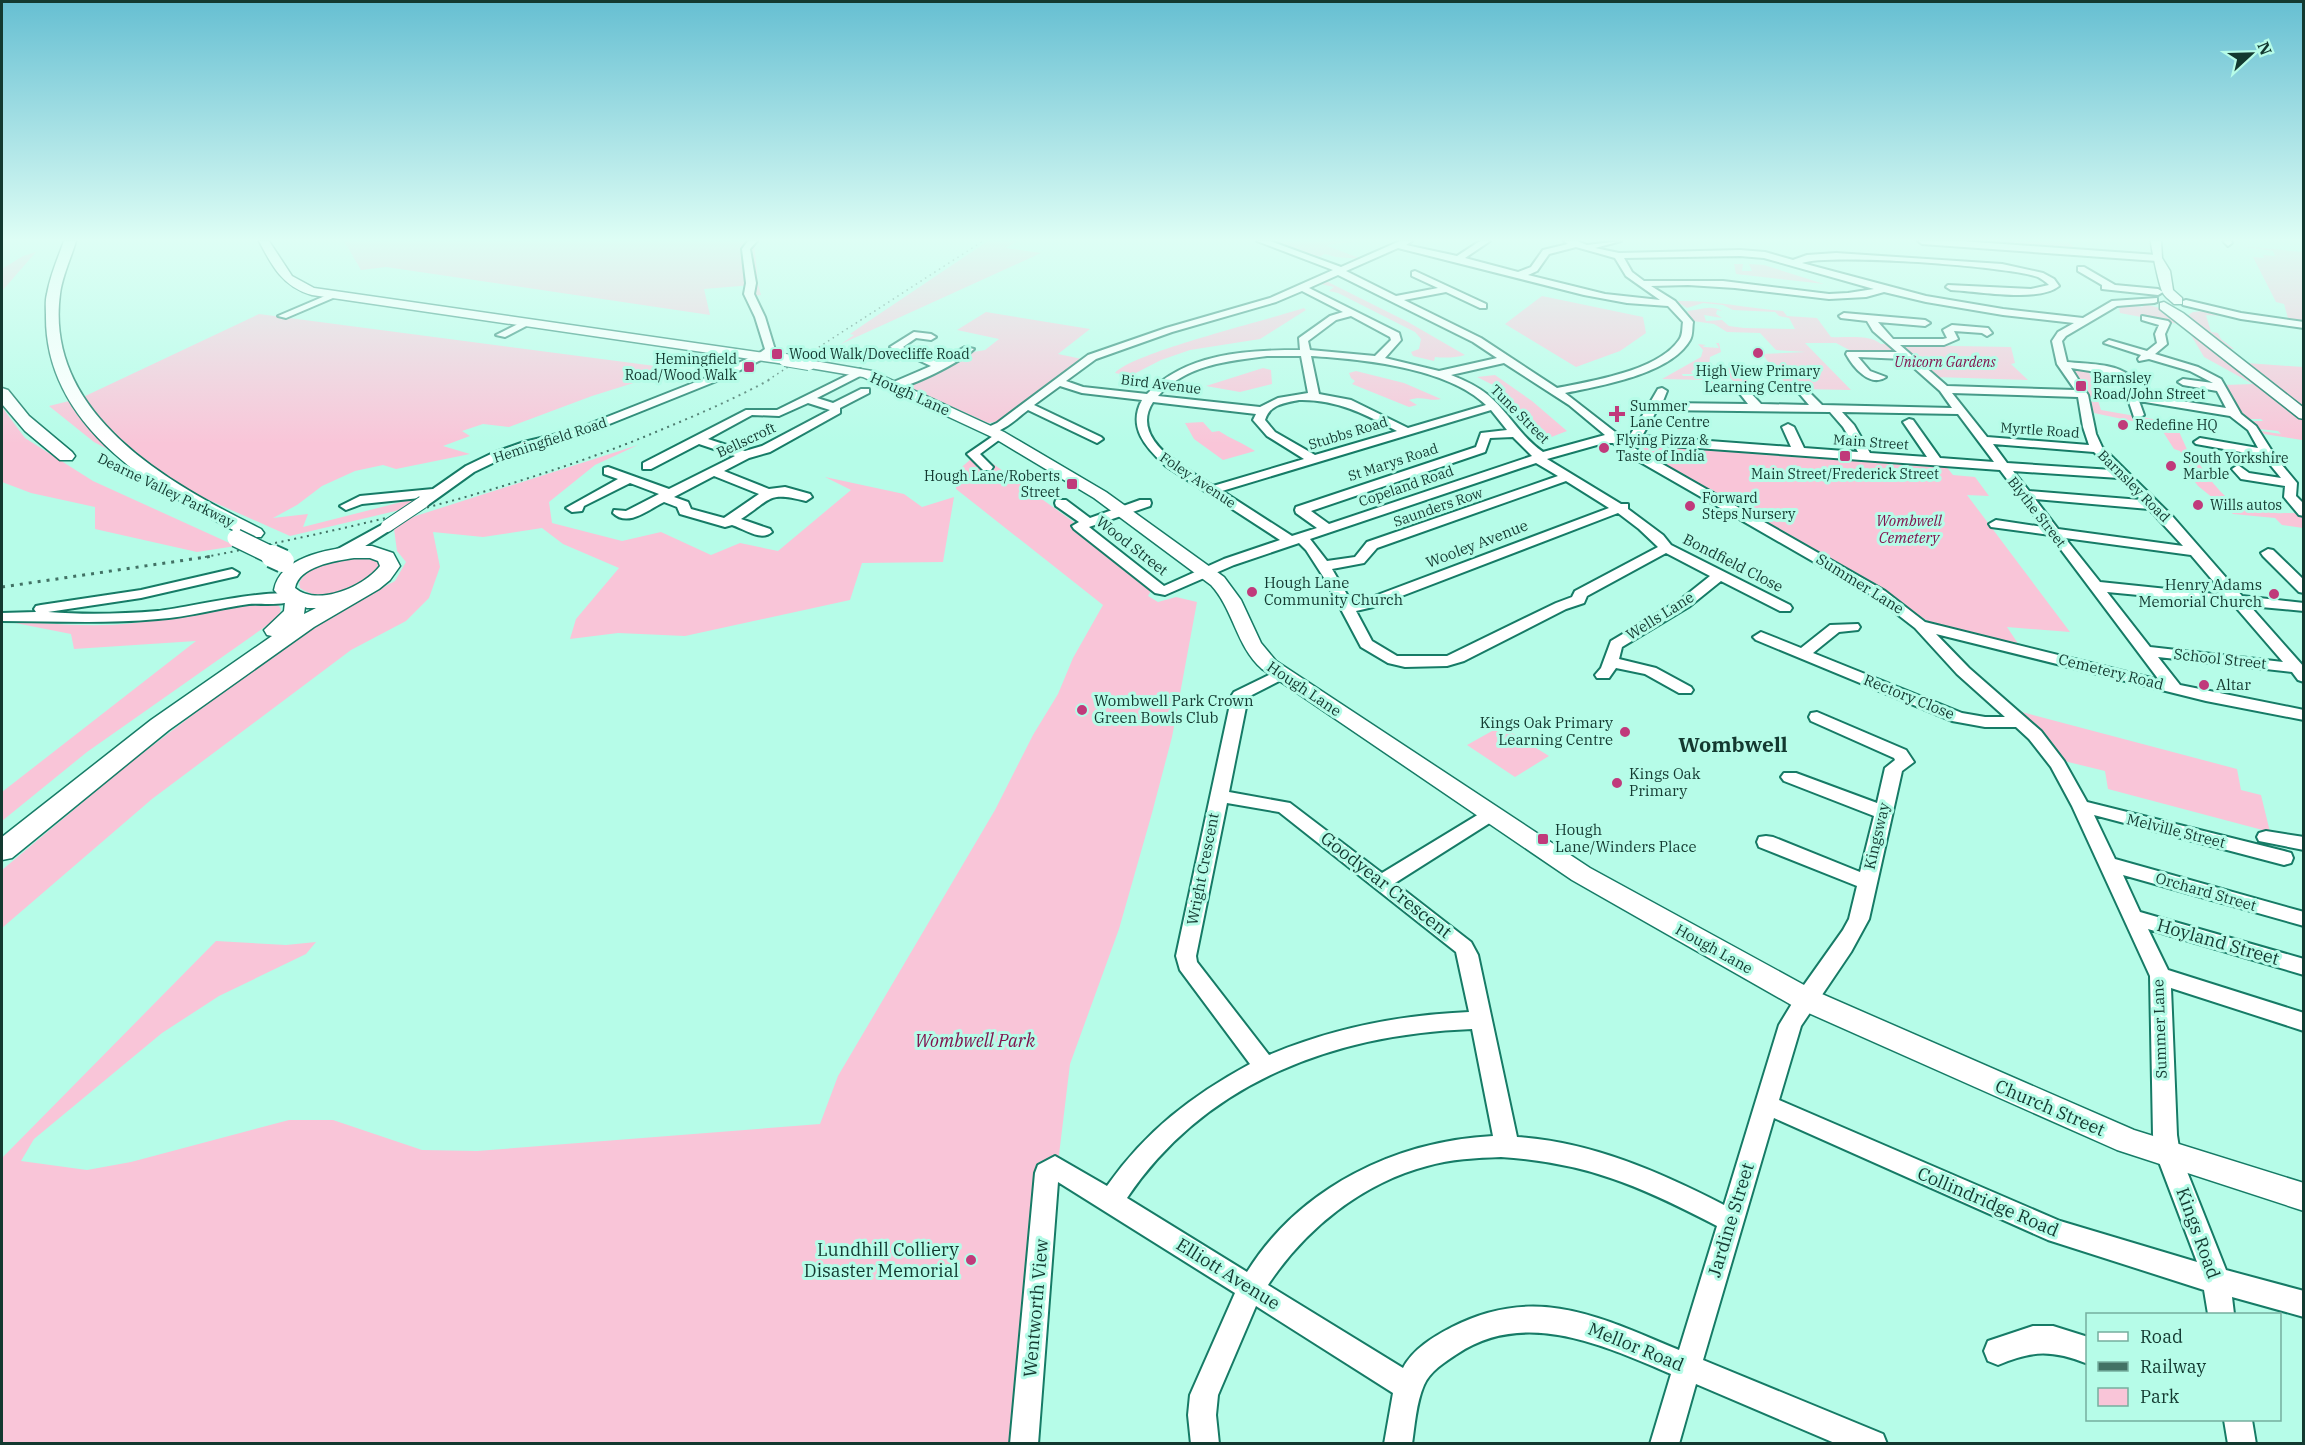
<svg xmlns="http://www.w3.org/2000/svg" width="2305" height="1445" viewBox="0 0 2305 1445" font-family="'IBM Plex Serif',serif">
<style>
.green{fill:#f9c5d8}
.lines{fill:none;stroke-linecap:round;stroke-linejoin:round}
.minor-casing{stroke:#167b66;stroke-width:4}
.major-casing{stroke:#167b66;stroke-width:3}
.highway-casing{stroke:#167b66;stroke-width:3}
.minor{fill:#fff;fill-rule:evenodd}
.major{fill:#fff;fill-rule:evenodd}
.highway{fill:#fff;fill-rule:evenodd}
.rail-far2{stroke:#427265;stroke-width:1.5;stroke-dasharray:1.5 4;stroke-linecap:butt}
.rail-far1{stroke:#427265;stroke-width:2;stroke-dasharray:2 4.5;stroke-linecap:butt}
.rail{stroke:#427265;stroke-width:3;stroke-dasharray:3 6;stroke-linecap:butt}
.minor-bridge-casing{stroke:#167b66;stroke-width:14;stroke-linecap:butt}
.major-bridge-casing{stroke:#167b66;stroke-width:14;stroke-linecap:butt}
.highway-bridge-far1-casing{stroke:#167b66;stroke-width:20;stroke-linecap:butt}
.highway-bridge-casing{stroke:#167b66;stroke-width:26;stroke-linecap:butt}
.minor-bridge{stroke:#fff;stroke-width:12}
.major-bridge{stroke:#fff;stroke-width:12}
.highway-bridge-far1{stroke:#fff;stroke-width:17}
.highway-bridge{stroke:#fff;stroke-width:22}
.poi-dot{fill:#c03a7b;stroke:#b6fce8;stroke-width:2}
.labels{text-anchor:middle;stroke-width:6;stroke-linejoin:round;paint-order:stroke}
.far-poi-label{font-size:14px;fill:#133930;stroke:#b6fce8;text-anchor:start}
.far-park-label{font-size:14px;font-style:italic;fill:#82134e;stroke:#b6fce8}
.far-street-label{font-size:14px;fill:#133930;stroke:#b6fce8}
.street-label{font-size:15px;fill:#133930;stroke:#b6fce8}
.park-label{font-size:15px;font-style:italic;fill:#82134e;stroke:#b6fce8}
.poi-label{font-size:15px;fill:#133930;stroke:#b6fce8;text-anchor:start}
.near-street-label{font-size:18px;fill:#133930;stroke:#b6fce8}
.near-park-label{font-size:18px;font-style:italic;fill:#82134e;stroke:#b6fce8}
.near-poi-label{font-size:18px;fill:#133930;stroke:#b6fce8;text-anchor:end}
.district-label{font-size:21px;font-weight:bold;fill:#133930;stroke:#b6fce8}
</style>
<rect width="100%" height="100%" fill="#b6fce8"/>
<path class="green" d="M 344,241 L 754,241 L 758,284 L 761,295 L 752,296 L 752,285 L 704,289 L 710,315 L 386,267 L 361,270 Z
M 988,241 L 1017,241 L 1006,248 L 1041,253 L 841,344 L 854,335 L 850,334 L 863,325 Z
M 1267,241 L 1354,241 C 1344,245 1336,241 1327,246 L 1362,259 L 1336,257 L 1325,254 L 1316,258 Z
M 1948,241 L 2067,241 L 2076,249 Z
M 2240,246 L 2303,252 L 2303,323 L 2279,319 L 2288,318 L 2284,304 L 2276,302 L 2253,257 L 2264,258 L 2263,255 L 2275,256 L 2273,251 Z
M 36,252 L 2,291 L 2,269 L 23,256 Z
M 1734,264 L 1743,264 L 1742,271 L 1752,271 L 1749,264 L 1764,265 L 1824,284 L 1736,274 Z
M 1324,280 L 1408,322 L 1465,355 C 1455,358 1444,358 1435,357 L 1434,361 L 1413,356 L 1411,352 L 1419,349 L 1421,339 L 1415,332 L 1338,293 L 1329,291 L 1334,287 L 1316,283 Z
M 1542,296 L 1643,317 L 1646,333 L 1620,351 L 1576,367 L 1505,324 Z
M 1676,301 C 1713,300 1747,308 1783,311 L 1787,316 L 1817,318 L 1831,337 C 1847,338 1869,334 1881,344 L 1889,344 L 1902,354 L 1855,353 L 1836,343 L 1805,343 L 1851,390 L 1716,387 L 1708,380 L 1662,379 L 1701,357 L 1703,350 L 1698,344 L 1706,345 L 1703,346 L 1704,347 L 1719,348 L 1716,343 L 1719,343 L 1721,352 L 1710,357 L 1709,365 L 1696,367 L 1691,372 L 1693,374 L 1682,374 L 1683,376 L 1693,376 L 1696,372 L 1726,385 L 1740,385 L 1732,380 L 1723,368 L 1741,366 L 1742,367 L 1729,371 L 1733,376 L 1745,377 L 1750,384 L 1746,385 L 1787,385 L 1762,354 L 1806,352 L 1776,350 L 1760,333 L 1727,332 L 1714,324 L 1693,321 L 1687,311 C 1699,310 1711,304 1722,311 L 1717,310 L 1716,314 L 1722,318 L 1704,315 L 1706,321 L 1722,320 L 1729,326 L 1744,328 L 1795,329 L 1789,318 L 1779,316 L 1775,312 L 1733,310 L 1723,305 L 1703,303 L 1687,308 Z
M 2143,304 L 2160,308 L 2303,419 L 2303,443 L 2302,440 L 2264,434 L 2261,431 L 2281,434 L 2278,431 L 2259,429 L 2248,421 L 2263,421 L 2261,419 L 2245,419 L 2225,385 L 2253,384 L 2204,357 L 2191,335 L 2178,324 L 2120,313 L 2119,308 L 2127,305 L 2143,307 Z
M 1304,308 L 1306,310 L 1260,339 L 1190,350 L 1161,360 L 1130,376 L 1115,373 C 1131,353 1271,319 1304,308 Z
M 2204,311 L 2225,316 L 2206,315 L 2211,332 L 2218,333 L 2221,339 L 2234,349 L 2227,348 L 2188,315 L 2193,312 Z
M 986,312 L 1090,329 L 1058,354 L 1082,359 L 997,422 L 988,423 L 903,385 L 968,353 L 985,350 L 999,339 L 957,330 Z
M 259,314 L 678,369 L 592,396 L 509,427 L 483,424 L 462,431 L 470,436 L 443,446 L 470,454 L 396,469 L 383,465 L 355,471 L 322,486 L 297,505 L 273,518 L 308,514 L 303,527 L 421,497 L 404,509 L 290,536 L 186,490 L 94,442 L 49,406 L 81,398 Z
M 1902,345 L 2011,347 L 2015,363 L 2011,364 L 2028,380 L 1935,377 Z
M 2246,363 L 2303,367 L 2303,409 Z
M 2073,367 L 2088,369 L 2101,410 L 2181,424 L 2183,427 L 2177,427 L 2189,454 L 2193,454 C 2203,470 2222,499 2240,506 C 2247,508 2268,511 2276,513 C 2285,514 2295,511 2303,516 L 2303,528 L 2282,525 L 2275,518 L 2233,514 L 2198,486 L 2195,482 L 2198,481 L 2180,451 L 2174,449 L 2160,427 L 2094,413 L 2089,394 L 2070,368 Z
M 1263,368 L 1271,370 L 1272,384 L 1240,392 L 1206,386 Z
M 1356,371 L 1404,383 L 1441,399 C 1430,402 1422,395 1409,400 L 1417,405 L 1409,407 L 1352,384 L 1355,381 L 1351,378 L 1349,373 Z
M 1495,375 L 1532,401 L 1567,431 L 1541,441 L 1536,438 L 1542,434 L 1540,431 L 1544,430 L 1529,419 L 1511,400 L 1514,400 L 1512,398 L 1507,398 L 1501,391 L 1503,390 L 1477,377 Z
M 2,407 L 25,438 L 93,481 L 236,546 L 197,552 L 95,529 L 95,507 L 31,493 L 2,482 Z
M 1203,422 L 1212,432 L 1219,431 C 1231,439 1243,443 1255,451 L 1223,460 L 1194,439 L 1185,423 Z
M 1643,442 L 1945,465 L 1953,475 L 1975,477 L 1989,496 L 1967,495 L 2070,632 L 2007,627 L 2019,645 L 1929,622 L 1866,580 L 1635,448 Z
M 638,445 L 595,465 L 549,502 L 552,523 L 622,541 L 661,532 L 711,555 L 740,543 L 778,551 L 851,490 L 825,477 L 904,494 L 922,507 L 954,497 L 943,562 L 862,563 L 850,600 L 685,636 L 618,633 L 570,639 L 576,619 L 619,568 L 563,544 L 542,528 L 483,537 L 433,532 L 440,567 L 429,598 L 406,621 L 351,650 L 152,799 L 2,928 L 2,870 L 127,765 L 309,626 L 395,581 L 406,562 L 397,551 L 394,529 L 400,521 Z
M 978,453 L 1089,533 L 1152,589 L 1148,596 L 1158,602 L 1176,597 L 1197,602 L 1172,737 L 1152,813 L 1119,929 L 1070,1064 L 1058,1163 L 1040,1161 L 1015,1443 L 2,1444 L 2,1158 L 216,941 L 286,945 L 316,942 L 306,954 L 219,996 L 162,1033 L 34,1139 L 21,1161 L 87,1170 L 131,1162 L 289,1120 L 333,1120 L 422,1150 L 477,1151 L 820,1124 L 838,1076 L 995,810 L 1033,735 L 1058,694 L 1073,658 L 1103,605 L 956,489 L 956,472 Z
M 360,557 L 377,561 L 380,566 L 378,572 C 356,586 325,606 300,588 L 299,583 C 311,561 338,559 360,557 Z
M 276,602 L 281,609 L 279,617 L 87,752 L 2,821 L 2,792 L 196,641 L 74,649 L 71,634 L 5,621 C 47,623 92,628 134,623 C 182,617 229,605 276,602 Z
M 2018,711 L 2237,769 L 2241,790 L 2261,795 L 2270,832 L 2108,789 L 2105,771 L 2064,761 L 2051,743 Z
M 1501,726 L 1549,756 L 1515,777 L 1467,745 Z"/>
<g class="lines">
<g class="minor-casing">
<path id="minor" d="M 748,241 L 757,241 L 750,249 L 756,283 L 754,294 L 765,317 L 775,350 L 769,356 L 724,378 L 582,435 L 532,448 L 501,459 L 474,472 L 428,505 L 418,505 L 417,502 L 420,498 L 362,504 L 346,510 L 340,506 L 360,496 L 433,489 L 466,466 L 493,453 L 524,442 L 574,430 L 716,374 L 761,352 L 765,349 L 755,317 L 744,294 L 746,283 L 742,249 Z
M 1257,241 L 1270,241 L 1341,267 L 1400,241 L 1412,241 L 1406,245 L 1457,256 L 1480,241 L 1490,241 L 1465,258 L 1518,272 L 1531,267 L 1543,250 L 1568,244 L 1564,241 L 1577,241 L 1587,245 L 1621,241 L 1595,248 L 1619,253 L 1740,250 L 1765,252 L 1793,260 L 1807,255 L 1836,253 L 2002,264 L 2043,273 L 2054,279 L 2059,286 C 2039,303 1977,291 1951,290 L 1946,287 L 1948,285 L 2031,289 L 2049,285 C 2046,282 2042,279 2038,277 C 2009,266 1828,253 1802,263 L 1926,296 L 2003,309 L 2083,318 L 2112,301 L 2157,298 L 2157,302 L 2154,303 L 2117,306 L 2066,336 L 2062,341 L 2067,362 C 2086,364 2115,363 2130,376 C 2134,380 2135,389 2137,394 L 2226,408 L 2217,391 L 2183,385 L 2178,382 L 2183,379 L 2213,383 L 2190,371 L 2149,359 L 2139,361 L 2138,359 L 2141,355 L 2104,343 L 2109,340 L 2147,351 L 2157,343 L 2155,334 L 2159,325 L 2142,320 L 2142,316 L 2168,321 L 2170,323 L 2165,334 L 2167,344 L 2155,354 L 2198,367 L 2221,379 L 2241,414 L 2256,426 L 2277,459 L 2297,483 L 2296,496 L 2304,504 L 2304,516 L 2299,515 L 2284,497 L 2285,486 L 2241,479 L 2232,469 L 2238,465 L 2249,473 L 2281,478 L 2263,456 L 2196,444 L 2194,442 L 2200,438 L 2258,448 L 2248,430 L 2230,416 L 2139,401 L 2144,415 L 2138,418 L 2134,417 L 2122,381 L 2103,373 L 2071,368 L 2088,395 L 2096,434 L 2102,447 L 2173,517 L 2242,596 L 2304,603 L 2304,611 L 2250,606 L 2304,667 L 2304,682 L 2298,680 L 2292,672 L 2158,657 L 2180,685 L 2304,710 L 2304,720 L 2206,701 L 1936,634 L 1969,668 L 2041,731 L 2064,761 L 2087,802 L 2284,851 L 2291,853 L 2293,858 L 2291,863 L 2284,865 L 2094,815 L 2115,859 L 2304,912 L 2304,926 L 2123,875 L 2140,912 L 2304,959 L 2304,975 L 2148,929 L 2168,970 L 2304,1013 L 2304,1031 L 2171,988 L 2177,1135 L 2180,1154 L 2226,1270 L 2304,1291 L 2304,1317 L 2232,1297 L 2234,1314 L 2208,1314 L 2204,1290 L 2048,1240 L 1774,1118 L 1703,1360 L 1883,1434 L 1887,1444 L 1837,1444 L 1696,1384 L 1679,1444 L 1650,1444 L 1671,1374 C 1605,1346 1525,1308 1457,1354 C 1445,1362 1430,1371 1424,1385 C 1416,1403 1415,1425 1412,1444 L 1384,1444 L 1393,1393 L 1256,1306 L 1218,1395 L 1216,1415 L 1219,1444 L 1191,1444 L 1188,1415 L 1190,1395 L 1235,1293 L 1058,1182 L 1038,1444 L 1010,1444 L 1035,1173 L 1038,1165 L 1055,1156 L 1107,1186 C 1146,1131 1191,1096 1250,1064 L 1180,970 L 1176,956 L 1232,695 L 1234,692 L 1281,669 L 1289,674 L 1287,677 L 1248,697 L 1229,792 L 1290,803 L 1382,873 L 1484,811 L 1496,811 L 1499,815 L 1496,819 L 1395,883 L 1471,942 L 1478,955 L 1517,1137 C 1591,1142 1658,1171 1724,1205 L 1779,1025 L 1799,992 L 1843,930 L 1849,919 L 1857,886 L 1759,847 L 1757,842 L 1759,837 L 1766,836 L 1773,837 L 1860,872 L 1874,816 L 1784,781 L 1781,777 L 1784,773 L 1796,773 L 1877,803 L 1885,768 L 1895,760 L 1894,758 L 1811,721 L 1809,717 L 1811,713 L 1817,712 L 1906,750 L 1914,762 L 1902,771 L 1869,919 L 1851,952 L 1801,1026 L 1779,1100 L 2060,1221 L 2197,1262 L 2156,1154 L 2153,1135 L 2150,976 L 2072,806 L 2051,767 L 2029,739 L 2016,727 L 1985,727 L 1952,721 L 1756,640 L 1753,637 L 1761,632 L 1801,648 L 1830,625 L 1858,624 L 1860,627 L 1858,630 L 1839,632 L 1813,653 L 1962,713 L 1985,717 L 2005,717 L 1957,674 L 1915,628 L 1875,597 L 1628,455 L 1613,443 L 1604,443 L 1547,459 L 1621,504 L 1628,504 L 1628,509 L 1663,535 L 1671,545 L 1790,605 L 1792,608 L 1790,611 L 1780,611 L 1721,581 L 1690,606 L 1622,647 L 1619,659 L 1656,668 L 1691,687 L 1693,690 L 1691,693 L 1679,693 L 1645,674 L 1616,668 L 1609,678 L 1597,678 L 1595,675 L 1601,668 L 1611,641 L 1680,600 L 1710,576 L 1666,553 L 1587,596 L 1584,603 L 1566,609 L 1464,661 L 1447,666 L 1405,667 L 1388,663 L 1361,647 L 1326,581 L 1306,550 L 1299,543 L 1234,565 L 1165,595 L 1155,593 L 1074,529 L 1072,526 L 1079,522 L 1056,506 L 1055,503 L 1056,500 L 1066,500 L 1090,518 L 1140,500 L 1150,500 L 1151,503 L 1150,506 L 1089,527 L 1164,586 L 1224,559 L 1280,540 L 1166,466 C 1146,448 1127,427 1142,400 L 1082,393 L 1060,386 L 1034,405 L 1101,437 L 1103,439 L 1097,443 L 1028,410 C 1016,419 1001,435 986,432 L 986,428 L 997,423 L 1088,355 L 1166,328 L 1270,298 L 1333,270 ZM 1576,247 L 1615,258 L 1626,276 L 1660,300 L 1605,294 L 1528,275 L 1537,271 L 1549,254 ZM 1398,248 L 1584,295 L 1627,303 L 1668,306 L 1683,322 C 1682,328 1683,335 1679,340 C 1658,371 1591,381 1557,388 L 1481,338 L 1404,300 L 1446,292 L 1480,308 L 1486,308 L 1486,304 L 1415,271 L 1412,272 L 1412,276 L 1438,288 L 1396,296 L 1346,271 ZM 1740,256 L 1764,258 L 1874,289 L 1848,293 L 1829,294 L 1723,281 L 1644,281 L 1632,272 L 1624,258 ZM 1338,275 L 1473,342 L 1497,358 L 1439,371 L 1385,358 L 1401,340 L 1399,333 L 1309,288 ZM 1688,285 L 1735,288 L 1829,299 L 1866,297 L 1884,292 L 1926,302 L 2003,315 L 2074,323 L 2058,332 L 2052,341 L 2057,364 L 2075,390 L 1947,386 L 1900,345 L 1944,345 L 1958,339 L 1954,331 L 1982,333 L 1987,336 L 1992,333 L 1988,328 L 1952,325 L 1943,330 L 1947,338 L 1943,339 L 1893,339 L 1878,322 L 1925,326 L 1930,323 L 1925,320 L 1844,313 L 1839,316 L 1841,318 L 1867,321 L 1873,331 L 1897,352 L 1847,352 L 1846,354 C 1853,367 1870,388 1886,377 L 1870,371 L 1858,357 L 1904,359 L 1940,391 L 1952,408 L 1822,405 L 1807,390 L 1803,389 L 1798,392 L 1809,405 L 1761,404 L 1746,388 L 1742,387 L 1737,390 L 1748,404 L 1664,403 L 1663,401 L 1667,391 L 1662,388 L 1658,389 L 1651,401 L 1653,404 L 1649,405 L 1630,435 L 1619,435 L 1565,393 C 1600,386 1671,374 1690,340 C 1693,335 1692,328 1693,322 L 1675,301 L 1651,286 ZM 1302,291 L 1343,312 L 1330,316 L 1299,338 L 1300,350 C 1246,350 1186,353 1147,394 L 1083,387 L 1066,381 L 1096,359 L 1172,332 L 1276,302 ZM 1351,316 L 1390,337 L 1391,340 L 1375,356 L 1310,350 L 1308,341 L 1336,320 ZM 1267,356 L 1301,356 L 1308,393 L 1278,398 L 1260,407 L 1158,396 C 1186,365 1227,361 1267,356 ZM 1311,356 C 1363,359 1448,368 1486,405 L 1408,428 L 1351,400 L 1319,394 ZM 1504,363 L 1569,405 L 1605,435 L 1543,452 C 1521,437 1509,413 1488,395 C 1477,386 1464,380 1451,375 ZM 1952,393 L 2078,397 L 2083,427 L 2089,445 L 1987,437 ZM 1299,400 C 1336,399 1365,414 1397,431 L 1315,455 L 1275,432 L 1265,420 C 1270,404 1285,403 1299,400 ZM 1153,402 L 1256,414 L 1253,420 L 1267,436 L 1304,459 L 1213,486 C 1187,469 1128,440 1153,402 ZM 1491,410 L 1507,430 L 1481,433 L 1476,447 L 1296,507 L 1295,510 L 1296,513 L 1317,528 L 1292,536 L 1222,491 ZM 1657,410 L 1830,412 L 1843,427 L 1858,452 L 1804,448 L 1794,427 L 1788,424 L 1782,427 L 1791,447 L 1642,436 ZM 1842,412 L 1958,414 L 1994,462 L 1940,458 L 1913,420 L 1909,419 L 1903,422 L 1927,457 L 1870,453 L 1854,425 ZM 1513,437 L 1532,456 L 1329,524 L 1311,511 L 1485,452 L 1490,438 ZM 1628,443 L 2000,470 L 2043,527 L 1996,520 L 1989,524 L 1991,527 L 2050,535 L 2159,680 L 1925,622 L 1885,591 L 1636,449 ZM 1993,444 L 2094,452 L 2112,470 L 2007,463 ZM 1536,463 L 1558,476 L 1367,542 L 1355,557 L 1327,561 L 1310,539 ZM 2013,471 L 2119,478 L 2141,500 L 2029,491 ZM 1566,481 L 1609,508 L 1364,600 L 1352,603 L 1332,569 L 1364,563 L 1377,548 ZM 2035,499 L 2149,509 L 2183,546 L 2058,529 ZM 1618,513 L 1639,529 L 1658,547 L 1575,591 L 1572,597 L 1556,603 L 1447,656 L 1397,656 L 1372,641 L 1356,611 L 1373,607 ZM 2065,538 L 2191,555 L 2225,595 L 2100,582 ZM 2107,592 L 2233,604 L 2283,662 L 2150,647 ZM 1227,803 L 1279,812 L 1456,952 L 1469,1012 C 1399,1015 1333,1028 1269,1055 L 1197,962 L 1196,956 ZM 1472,1029 L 1493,1136 C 1396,1141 1300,1187 1247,1272 L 1127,1198 C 1206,1081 1336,1034 1472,1029 ZM 1501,1157 C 1588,1163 1640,1186 1717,1226 L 1679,1350 C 1600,1317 1536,1284 1452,1327 C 1433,1337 1413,1349 1403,1368 L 1268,1285 C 1305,1229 1362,1183 1427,1166 C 1451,1159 1476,1158 1501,1157 Z
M 1918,241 L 1961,241 L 2157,255 L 2161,258 L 2157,261 L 1922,244 Z
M 2223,241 L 2231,241 L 2232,243 L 2228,246 Z
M 2078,267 L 2084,267 L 2115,285 L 2158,289 L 2163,292 L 2158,295 L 2102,289 L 2102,285 L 2078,271 Z
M 332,293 L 340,295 L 286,318 L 278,316 Z
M 2186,300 L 2241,313 L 2304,322 L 2304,328 L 2241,319 L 2183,305 L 2183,301 Z
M 524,321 L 532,323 L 505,337 L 496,335 Z
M 914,332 L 931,334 L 936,337 L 931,340 L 916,338 L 903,347 L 938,362 L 965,347 L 974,349 C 962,361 906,391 889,388 L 889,384 L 931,366 L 890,347 Z
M 860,369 L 865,372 L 864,374 L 817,398 L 833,403 L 861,389 L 869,389 L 869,393 L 840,408 L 840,413 L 770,452 L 749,458 L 724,471 L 769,489 L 785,487 L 810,494 L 812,497 L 806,501 C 767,491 772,499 741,519 L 770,529 L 772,532 C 761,542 745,529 732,525 L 725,527 L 680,514 L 677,507 L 664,502 C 649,509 628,528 613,513 L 614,510 L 626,511 L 659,494 L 630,483 L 584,506 L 582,511 L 572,512 L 566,508 L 618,479 L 604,474 L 604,468 L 608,467 L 669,489 L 735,456 L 699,444 L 651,469 L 643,469 L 643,463 L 746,410 L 777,410 ZM 808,403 L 830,410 L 762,446 L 745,451 L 708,439 L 752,415 L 779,416 ZM 714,476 L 759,494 L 724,518 L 691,509 L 688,502 L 674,497 Z
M 999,432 L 1005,435 L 1003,437 L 980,454 L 993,467 L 991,470 L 983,470 L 967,454 Z
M 387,522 L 392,523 L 394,526 L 392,529 L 362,548 L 334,559 L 327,555 Z
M 2268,549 L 2273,550 L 2304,580 L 2304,593 L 2299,592 L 2263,556 L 2261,553 Z
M 232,569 L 239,573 L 237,576 L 141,598 L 48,612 C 84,615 122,614 158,611 C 181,609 287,584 298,597 C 289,607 262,603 249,604 C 219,608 189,617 158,619 C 106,624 54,621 2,621 L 2,613 L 36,612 L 34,609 L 36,606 L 41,605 L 141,590 Z
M 2266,831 L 2304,837 L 2304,850 L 2259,841 L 2257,837 L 2259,833 Z
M 2033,1326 L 2053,1326 L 2088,1337 L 2088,1364 C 2052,1350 2033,1350 1998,1365 L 1988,1361 L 1984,1351 L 1988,1341 Z
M 2224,1420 L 2252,1420 L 2256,1444 L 2228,1444 Z"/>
</g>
<g class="major-casing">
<path id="major" d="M 259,241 L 269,241 L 292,276 L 314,288 L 785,356 L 792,360 L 785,364 L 312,295 C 283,287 272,266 259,241 Z
M 2151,241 L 2161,241 L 2162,258 L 2170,271 L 2173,290 L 2182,298 L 2182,304 L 2174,304 C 2170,300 2165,297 2163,293 C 2160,289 2151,248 2151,241 Z
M 2164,302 L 2183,313 L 2304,408 L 2304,419 L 2299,418 L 2160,309 L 2160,303 Z
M 809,360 L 872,371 L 1004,432 L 1106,492 L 1224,577 L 1241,600 L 1261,643 L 1276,661 L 1590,868 L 1815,991 L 2134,1130 L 2304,1183 L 2304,1211 L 2117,1150 L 1795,1007 L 1572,880 L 1262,669 C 1236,646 1234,610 1211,585 L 1094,498 L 994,438 L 863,377 L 804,367 L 802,364 Z"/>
</g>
<g class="highway-casing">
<path id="highway" d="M 64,241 L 76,241 C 71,258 62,277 60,294 C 44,415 170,484 261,529 L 264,533 L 261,537 L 247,537 C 159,493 45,429 46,316 C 46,309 45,301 47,294 C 50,276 58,258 64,241 Z
M 2,388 L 8,390 L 29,416 L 72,452 L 75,456 L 72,460 L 60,460 L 25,431 L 2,404 Z
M 354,546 L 372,546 L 393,553 L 400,566 L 390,580 L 379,589 L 314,627 L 169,730 L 12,858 L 2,860 L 2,837 L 151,720 L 272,636 L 267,635 L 264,630 L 284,611 L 285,602 L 274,590 C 280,557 326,550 354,546 ZM 354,558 L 370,558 L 378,561 L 380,566 C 364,587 317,607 295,588 C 299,566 335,561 354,558 ZM 305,607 L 307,608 L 316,608 L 304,614 Z"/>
</g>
<use href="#minor" class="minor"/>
<use href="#major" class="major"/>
<use href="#highway" class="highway"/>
<path class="rail-far2" d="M 768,380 L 983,241"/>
<path class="rail-far1" d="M 205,557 C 351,529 495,495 634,441 C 680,422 727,403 771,379"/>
<path class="rail" d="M 2,587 L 213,556"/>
<g class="minor-bridge-casing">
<path id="minor-bridge" d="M 387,526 L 423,502"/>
</g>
<g class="major-bridge-casing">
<path id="major-bridge" d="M 785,360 L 809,364"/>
</g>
<g class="highway-bridge-far1-casing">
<path id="highway-bridge-far1" d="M 236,538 L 275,557"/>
</g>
<g class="highway-bridge-casing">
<path id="highway-bridge" d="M 272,556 L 283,561"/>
</g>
<use href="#minor-bridge" class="minor-bridge"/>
<use href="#major-bridge" class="major-bridge"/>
<use href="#highway-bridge-far1" class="highway-bridge-far1"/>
<use href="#highway-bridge" class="highway-bridge"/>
</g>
<linearGradient id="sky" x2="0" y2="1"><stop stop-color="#66bfd2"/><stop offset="0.54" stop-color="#defef5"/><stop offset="1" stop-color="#defef5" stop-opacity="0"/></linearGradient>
<rect width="2305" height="444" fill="url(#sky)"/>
<g class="poi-dot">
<circle cx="1758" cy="353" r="6"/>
<rect x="771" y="348" width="12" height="12" rx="3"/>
<rect x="743" y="361" width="12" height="12" rx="3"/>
<rect x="2075" y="380" width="12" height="12" rx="3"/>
<path d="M1614 405h6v6h6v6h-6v6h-6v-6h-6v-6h6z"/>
<circle cx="2123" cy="425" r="6"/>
<circle cx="1604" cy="448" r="6"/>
<rect x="1839" y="450" width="12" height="12" rx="3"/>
<circle cx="2171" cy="466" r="6"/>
<rect x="1066" y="478" width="12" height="12" rx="3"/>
<circle cx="2198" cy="505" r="6"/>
<circle cx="1690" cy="506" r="6"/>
<circle cx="1252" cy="592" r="6"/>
<circle cx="2274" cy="594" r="6"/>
<circle cx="2204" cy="685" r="6"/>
<circle cx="1082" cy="710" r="6"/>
<circle cx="1625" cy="732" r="6"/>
<circle cx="1617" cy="783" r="6"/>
<rect x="1537" y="833" width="12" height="12" rx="3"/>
<circle cx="971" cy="1260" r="6"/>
</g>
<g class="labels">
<g class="far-poi-label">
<text x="789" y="359">Wood Walk/Dovecliffe Road</text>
<text x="737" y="364" text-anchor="end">Hemingfield<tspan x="737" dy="16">Road/Wood Walk</tspan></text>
<text x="1758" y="376" text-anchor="middle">High View Primary<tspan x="1758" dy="16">Learning Centre</tspan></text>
<text x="2093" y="383">Barnsley<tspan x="2093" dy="16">Road/John Street</tspan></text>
<text x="1630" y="411">Summer<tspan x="1630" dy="16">Lane Centre</tspan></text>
<text x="2135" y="430">Redefine HQ</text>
<text x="1616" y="445">Flying Pizza &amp;<tspan x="1616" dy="16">Taste of India</tspan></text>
<text x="2183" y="463">South Yorkshire<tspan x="2183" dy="16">Marble</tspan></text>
<text x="1845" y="479" text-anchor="middle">Main Street/Frederick Street</text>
<text x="1060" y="481" text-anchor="end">Hough Lane/Roberts<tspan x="1060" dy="16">Street</tspan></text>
<text x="1702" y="503">Forward<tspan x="1702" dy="16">Steps Nursery</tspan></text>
<text x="2210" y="510">Wills autos</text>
</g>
<g class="far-park-label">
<text x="1945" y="367">Unicorn Gardens</text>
</g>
<g class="far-street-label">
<text transform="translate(1161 384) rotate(7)" y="5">Bird Avenue</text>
<text transform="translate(1520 414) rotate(45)" y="5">Tune Street</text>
<text transform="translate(2040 430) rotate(4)" y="5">Myrtle Road</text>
<text transform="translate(1348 433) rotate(-17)" y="5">Stubbs Road</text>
<text transform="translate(550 440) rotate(-18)" y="5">Hemingfield Road</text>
<text transform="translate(746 440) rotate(-25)" y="5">Bellscroft</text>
<text transform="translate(1871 442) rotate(4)" y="5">Main Street</text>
<text transform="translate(1393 462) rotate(-18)" y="5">St Marys Road</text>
<text transform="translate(1198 480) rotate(34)" y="5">Foley Avenue</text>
<text transform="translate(1406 486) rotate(-19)" y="5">Copeland Road</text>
<text transform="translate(2134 486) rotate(45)" y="5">Barnsley Road</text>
<text transform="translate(166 490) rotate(26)" y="5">Dearne Valley Parkway</text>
<text transform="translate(1438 507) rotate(-19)" y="5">Saunders Row</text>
<text transform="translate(2037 512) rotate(52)" y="5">Blythe Street</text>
</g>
<g class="street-label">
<text transform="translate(910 394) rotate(24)" y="5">Hough Lane</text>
<text transform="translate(1477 544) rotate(-21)" y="5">Wooley Avenue</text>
<text transform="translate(1132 546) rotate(38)" y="5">Wood Street</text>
<text transform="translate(1733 563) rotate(27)" y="5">Bondfield Close</text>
<text transform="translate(1860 584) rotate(32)" y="5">Summer Lane</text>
<text transform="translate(1660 616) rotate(-32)" y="5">Wells Lane</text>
<text transform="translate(2220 659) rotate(6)" y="5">School Street</text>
<text transform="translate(2111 672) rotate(14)" y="5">Cemetery Road</text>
<text transform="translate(1304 689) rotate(34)" y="5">Hough Lane</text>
<text transform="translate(1909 697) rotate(22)" y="5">Rectory Close</text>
<text transform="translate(2176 831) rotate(14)" y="5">Melville Street</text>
<text transform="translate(1877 836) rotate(-77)" y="5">Kingsway</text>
<text transform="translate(1203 869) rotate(-79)" y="5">Wright Crescent</text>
<text transform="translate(2206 892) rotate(16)" y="5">Orchard Street</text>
<text transform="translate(1714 949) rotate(29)" y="5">Hough Lane</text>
<text transform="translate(2160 1029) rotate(-92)" y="5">Summer Lane</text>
</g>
<g class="park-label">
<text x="1909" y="526">Wombwell<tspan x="1909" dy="17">Cemetery</tspan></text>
</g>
<g class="poi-label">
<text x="1264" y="588">Hough Lane<tspan x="1264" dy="17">Community Church</tspan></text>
<text x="2262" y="590" text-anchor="end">Henry Adams<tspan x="2262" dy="17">Memorial Church</tspan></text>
<text x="2216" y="690">Altar</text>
<text x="1094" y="706">Wombwell Park Crown<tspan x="1094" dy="17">Green Bowls Club</tspan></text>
<text x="1613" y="728" text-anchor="end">Kings Oak Primary<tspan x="1613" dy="17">Learning Centre</tspan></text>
<text x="1629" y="779">Kings Oak<tspan x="1629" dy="17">Primary</tspan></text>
<text x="1555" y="835">Hough<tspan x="1555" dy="17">Lane/Winders Place</tspan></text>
</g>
<g class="near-street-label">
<text transform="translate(1386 885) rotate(38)" y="6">Goodyear Crescent</text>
<text transform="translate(2218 942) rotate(16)" y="6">Hoyland Street</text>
<text transform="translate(2050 1108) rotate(23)" y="6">Church Street</text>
<text transform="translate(1988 1202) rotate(23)" y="6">Collindridge Road</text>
<text transform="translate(1731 1220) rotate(-73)" y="6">Jardine Street</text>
<text transform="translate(2198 1233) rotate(70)" y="6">Kings Road</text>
<text transform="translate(1228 1274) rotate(32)" y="6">Elliott Avenue</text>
<text transform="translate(1036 1308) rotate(-85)" y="6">Wentworth View</text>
<text transform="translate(1636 1347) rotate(22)" y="6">Mellor Road</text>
</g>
<g class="near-park-label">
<text x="975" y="1047">Wombwell Park</text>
</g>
<g class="near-poi-label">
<text x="959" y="1256">Lundhill Colliery<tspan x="959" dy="21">Disaster Memorial</tspan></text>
</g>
<g class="district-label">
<text x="1733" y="752">Wombwell</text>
</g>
</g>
<rect width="2305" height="1445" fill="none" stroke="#133930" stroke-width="6"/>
<rect x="2086" y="1313" width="195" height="108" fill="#b6fce8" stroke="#75ae9e" stroke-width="1.5"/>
<rect x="2098" y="1332" width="30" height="9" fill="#ffffff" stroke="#75ae9e" stroke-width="1.5"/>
<text x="2140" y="1343" font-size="18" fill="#133930">Road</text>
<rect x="2098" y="1362" width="30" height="9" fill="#427265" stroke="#75ae9e" stroke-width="1.5"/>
<text x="2140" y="1373" font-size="18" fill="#133930">Railway</text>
<rect x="2098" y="1388" width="30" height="18" fill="#f9c5d8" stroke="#75ae9e" stroke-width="1.5"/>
<text x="2140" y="1403" font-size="18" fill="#133930">Park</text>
<g transform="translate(2251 54) rotate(68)" stroke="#b6fce8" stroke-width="4.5" paint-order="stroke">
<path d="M0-4.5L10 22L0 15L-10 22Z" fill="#133930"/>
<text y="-9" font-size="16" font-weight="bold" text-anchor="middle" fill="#133930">N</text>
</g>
</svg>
